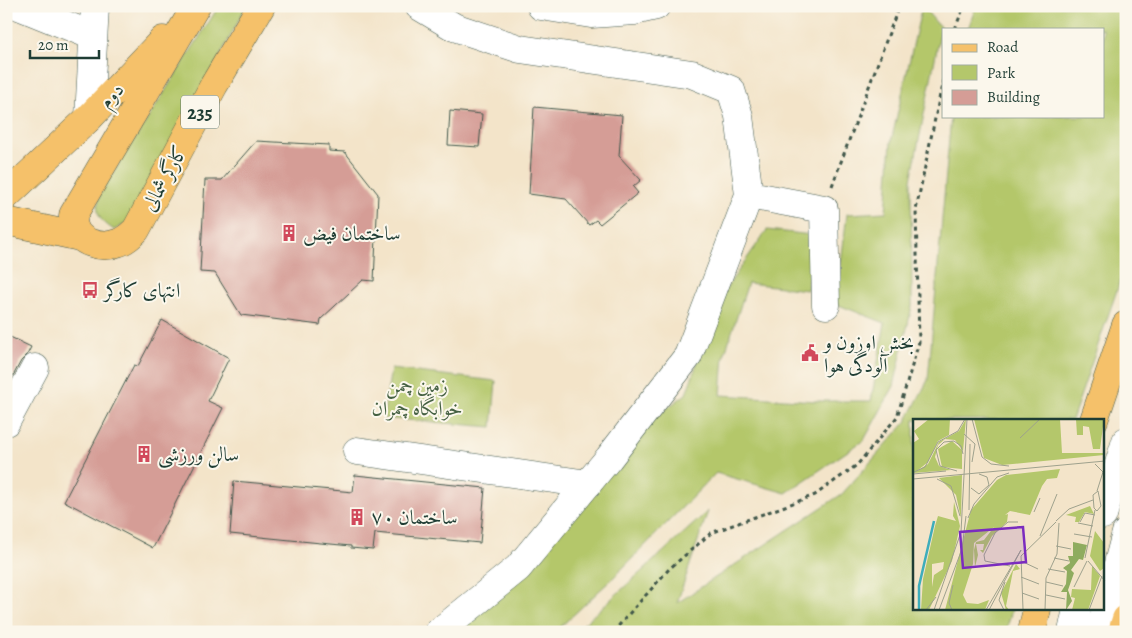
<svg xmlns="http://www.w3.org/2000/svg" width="1132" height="638" viewBox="0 0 1132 638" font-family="Alegreya,Amiri,serif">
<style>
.green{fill:#b4c76b;stroke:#6a8250}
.building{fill:#d59d96}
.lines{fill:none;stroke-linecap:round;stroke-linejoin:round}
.minor-casing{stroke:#3f564a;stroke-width:29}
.major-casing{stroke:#3f564a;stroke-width:29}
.highway-casing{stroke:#3f564a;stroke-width:29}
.path{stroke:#3f564a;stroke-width:3;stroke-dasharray:4 4;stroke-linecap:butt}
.minor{stroke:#fff;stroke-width:28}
.major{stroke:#f5c16b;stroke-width:28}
.highway{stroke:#f5c16b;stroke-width:28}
.labels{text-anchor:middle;stroke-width:4;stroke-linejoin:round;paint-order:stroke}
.shield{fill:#fbf7ec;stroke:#61756b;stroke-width:1}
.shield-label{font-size:19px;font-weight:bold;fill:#1f3d34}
.street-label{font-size:20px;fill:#1f3d34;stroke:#fbf7ec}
.poi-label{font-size:20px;fill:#1f3d34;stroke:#fbf7ec;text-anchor:start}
.park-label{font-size:20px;fill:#446042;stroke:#fbf7ec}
.inset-river{fill:none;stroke:#3eadbb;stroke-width:2.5}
.inset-road{fill:none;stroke:#9ea18d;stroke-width:1}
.view{fill:#7b2cbf;fill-opacity:0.15;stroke:#7b2cbf;stroke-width:2.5}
.inset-edge{fill:none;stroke:#1f3d34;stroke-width:2.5}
</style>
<rect width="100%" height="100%" fill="#fbf7ec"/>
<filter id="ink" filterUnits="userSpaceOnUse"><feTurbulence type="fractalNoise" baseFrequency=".02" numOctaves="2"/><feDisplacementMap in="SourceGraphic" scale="10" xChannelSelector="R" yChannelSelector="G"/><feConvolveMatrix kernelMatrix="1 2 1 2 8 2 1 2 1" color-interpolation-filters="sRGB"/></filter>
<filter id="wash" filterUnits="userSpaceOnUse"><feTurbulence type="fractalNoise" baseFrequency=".0096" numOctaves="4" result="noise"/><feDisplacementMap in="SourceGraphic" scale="20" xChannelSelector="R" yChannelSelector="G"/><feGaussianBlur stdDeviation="1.12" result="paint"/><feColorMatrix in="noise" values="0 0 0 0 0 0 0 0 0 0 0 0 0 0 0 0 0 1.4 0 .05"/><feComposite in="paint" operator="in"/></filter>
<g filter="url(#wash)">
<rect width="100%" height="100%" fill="#f3e4c9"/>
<path class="green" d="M 219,6 L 246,6 L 135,219 L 114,230 C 97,218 95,214 100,194 Z
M 922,6 L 941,28 L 911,180 L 912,306 L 894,386 L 864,440 L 786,493 L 716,473 L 613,578 L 555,632 L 457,632 L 642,427 L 686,394 L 722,294 L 767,230 L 812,235 L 807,290 L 748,283 L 724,356 L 721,395 L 815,401 L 871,401 L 885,323 L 836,304 L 847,214 L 886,212 L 891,142 Z
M 976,6 L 1126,6 L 1126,264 L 1072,420 L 914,420 L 914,609 L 1012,609 L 1006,632 L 575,632 L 708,511 L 677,603 L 842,494 L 906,422 L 928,380 L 951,116 L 1103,116 L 1103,29 L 968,29 Z
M 391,369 L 496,381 L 492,427 L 383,418 Z"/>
<g id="blocks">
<path class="building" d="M 534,107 L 622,115 L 619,156 L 641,180 L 633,187 L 638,193 L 600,224 L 596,220 L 589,225 L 566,199 L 529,194 Z
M 450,111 L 482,114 L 479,147 L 448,145 Z
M 256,141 L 329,145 L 329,151 L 345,152 L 378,194 L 374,281 L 363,280 L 321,319 L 320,325 L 241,315 L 215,273 L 200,272 L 205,180 L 222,180 Z
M 162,320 L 229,358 L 208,401 L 223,408 L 153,548 L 64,501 L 134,365 L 138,366 Z
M 6,335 L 31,347 L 27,355 L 21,361 L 6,389 Z
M 355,475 L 485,488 L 480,543 L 375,533 L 373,550 L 351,548 L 351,546 L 230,534 L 234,481 L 353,492 Z"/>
</g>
</g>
<g filter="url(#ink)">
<use href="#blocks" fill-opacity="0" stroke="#3f564a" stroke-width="1"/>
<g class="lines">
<g class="minor-casing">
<path id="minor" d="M 19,6 L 93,36
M 419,6 L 454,27 L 520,49 L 692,74 L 731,90 L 739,116 L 749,195 L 688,356 L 609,458 L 518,568 L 439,632
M 541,6 L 591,14 L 634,11 L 656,6
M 89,118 L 95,6
M 749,195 L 824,209 L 826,305
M 6,422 L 35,368
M 357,451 L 588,484
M 1103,515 L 1126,441
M 1072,632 L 1077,609
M 1100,632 L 1126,533"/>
</g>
<g class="major-casing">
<path id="major" d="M 196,6 L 73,215 C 73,218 73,223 74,226 C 78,243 102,249 117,243 C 125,241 130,236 136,230 L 214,85 L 261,6
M 6,196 L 89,118 L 163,40
M 6,221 L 80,237"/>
</g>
<g class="highway-casing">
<path id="highway" d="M 1094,420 L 1126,325
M 1032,632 L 1037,609
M 1122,632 L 1126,619"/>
</g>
<path class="path" d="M 955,29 L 964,6
M 832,186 L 899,6
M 613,632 L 669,569 L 711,533 L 815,495 L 857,465 L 897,417 L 919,342 L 916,210 L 943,80"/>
<use href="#minor" class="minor"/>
<use href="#major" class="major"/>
<use href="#highway" class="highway"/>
</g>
</g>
<defs>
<g id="building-bare" transform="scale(1.35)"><path d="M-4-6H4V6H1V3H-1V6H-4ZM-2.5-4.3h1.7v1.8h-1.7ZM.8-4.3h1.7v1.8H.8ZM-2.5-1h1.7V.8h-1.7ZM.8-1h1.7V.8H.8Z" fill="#d1495b" stroke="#fbf7ec" stroke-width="2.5" paint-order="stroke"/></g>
<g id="bus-bare" transform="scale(1.35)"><path d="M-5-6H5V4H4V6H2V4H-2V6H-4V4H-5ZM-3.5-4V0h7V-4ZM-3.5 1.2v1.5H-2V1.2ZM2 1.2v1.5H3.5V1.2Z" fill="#d1495b" stroke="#fbf7ec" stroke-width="2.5" paint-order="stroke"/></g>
<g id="civic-bare" transform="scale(1.35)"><path d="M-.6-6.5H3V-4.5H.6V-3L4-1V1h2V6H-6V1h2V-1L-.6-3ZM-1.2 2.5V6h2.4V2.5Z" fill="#d1495b" stroke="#fbf7ec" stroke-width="2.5" paint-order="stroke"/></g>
</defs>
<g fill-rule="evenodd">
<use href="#building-bare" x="289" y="233"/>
<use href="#bus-bare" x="90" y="290"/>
<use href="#civic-bare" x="810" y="353"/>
<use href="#building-bare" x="144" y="454"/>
<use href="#building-bare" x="357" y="517"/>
</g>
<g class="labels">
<rect class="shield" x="181" y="95.5" width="38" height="33" rx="4"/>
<g class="shield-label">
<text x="200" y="119">235</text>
</g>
<g class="street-label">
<text transform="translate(111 95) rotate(-47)" y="7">دوم</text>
<text transform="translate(164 178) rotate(-61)" y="7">کارگر شمالی</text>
</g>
<g class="poi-label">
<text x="303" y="240">ساختمان فیض</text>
<text x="104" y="297">انتهای کارگر</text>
<text x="824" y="349">بخش اوزون و<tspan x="824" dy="23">آلودگی هوا</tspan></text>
<text x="158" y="461">سالن ورزشی</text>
<text x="371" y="524">ساختمان ۷۰</text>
</g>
<g class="park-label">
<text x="417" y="392">زمین چمن<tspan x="417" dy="23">خوابگاه چمران</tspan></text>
</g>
</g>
<g transform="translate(913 419)">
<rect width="191" height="191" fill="#f3e4c9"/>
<path d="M 16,0 L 37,0 L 36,16 L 25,22 L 15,43 L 4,52 L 15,45 L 26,23 L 46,12 L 53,0 L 50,32 L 42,21 L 32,20 L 25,26 L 22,38 L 26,47 L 38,51 L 0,54 L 0,24 L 6,20 L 1,12 ZM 61,0 L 147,0 L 149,34 L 191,34 L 191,36 L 89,46 L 71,39 ZM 163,0 L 191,0 L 187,30 L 180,30 L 176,8 L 170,7 L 170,16 L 164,16 ZM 39,22 L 49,31 L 49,50 L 29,48 L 25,30 ZM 147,50 L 144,59 L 134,60 L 129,67 L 117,96 L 97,92 L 92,96 L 95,95 L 94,103 L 79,117 L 70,134 L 67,131 L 70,131 L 71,125 L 63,125 L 65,136 L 62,148 L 61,131 L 63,123 L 71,121 L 81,108 L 61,124 L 60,145 L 50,176 L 54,184 L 65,185 L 76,181 L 72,191 L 32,191 L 58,91 L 84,61 L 93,56 ZM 49,56 L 48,99 L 43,76 L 26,59 ZM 41,83 L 47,107 L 39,142 L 16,191 L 8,191 L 10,160 L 22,107 L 25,97 L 43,102 L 40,97 ZM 31,143 L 30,150 L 21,156 L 19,168 L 19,145 ZM 177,87 L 181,95 L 172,93 L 166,103 L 162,103 L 163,98 L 153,96 ZM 182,112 L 191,124 L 191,149 L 187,152 L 177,137 ZM 103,145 L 107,150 L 100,152 L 93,187 L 96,191 L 93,191 L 88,174 ZM 179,147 L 187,157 L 175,191 L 159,191 L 162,179 L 158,178 L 159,170 L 178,171 Z" fill="#b4c76b" fill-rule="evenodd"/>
<path d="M 160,123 L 174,126 L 170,141 L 166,140 L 158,151 L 161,154 L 155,171 L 159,182 L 153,191 L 154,173 L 148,173 L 153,165 L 154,152 L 150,149 L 157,144 L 155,137 L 160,137 Z" fill="#8fac5f"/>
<path class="inset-river" d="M 6,191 L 6,167 L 21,102"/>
<path class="inset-road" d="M 59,0 L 69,38 L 78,45 L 96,47M 51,15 L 62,25 L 59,43M 107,19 L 127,0M 182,45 L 190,53 L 184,72M 44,52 L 27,47 L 23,31 L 31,23 L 41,22 L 48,27 L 50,35M 1,53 L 12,48 L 25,23 L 45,12 L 52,0M 0,55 L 33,52M 0,60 L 192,42M 24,60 L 38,67 L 47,97M 58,69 L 66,75 L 76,66 L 74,58 L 66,55M 185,72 L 188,87 L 184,92 L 181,89 L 180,76 ZM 56,91 L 57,25M 121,93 L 127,79M 55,99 L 61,85 L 84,58 L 96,54M 143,102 L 156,90 L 180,81M 167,103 L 172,94 L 182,96M 165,104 L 180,107M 161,115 L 179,118M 127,117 L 144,75M 143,127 L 158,130M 108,137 L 110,190M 108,137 L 143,103M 141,139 L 156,142M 172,139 L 182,91M 108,142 L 125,150M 175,142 L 192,162M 97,147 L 72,142 L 71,136 L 82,114 L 95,103 L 105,103M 135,150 L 152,153M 108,158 L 126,165M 133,163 L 150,167M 161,168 L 174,142M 109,174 L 126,180M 133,176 L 152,180M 13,191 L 23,178M 21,191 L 48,113 L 54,0M 26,191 L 49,130 L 53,97M 39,191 L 36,184 L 40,166M 73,191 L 108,131 L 76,191M 91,191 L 86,181 L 92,163M 132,191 L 133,159 L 144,135 L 146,104M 176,191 L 189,157"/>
<path class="view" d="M 110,108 L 113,143 L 50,149 L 47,113 Z"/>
<rect width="191" height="191" class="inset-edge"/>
</g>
<rect width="1132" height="638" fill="none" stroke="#fbf7ec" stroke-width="25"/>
<rect x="942" y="28" width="162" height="90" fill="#fbf7ec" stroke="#a3ada2"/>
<rect x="952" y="44" width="25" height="8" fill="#f5c16b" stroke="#a3ada2"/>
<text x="987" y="52" font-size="15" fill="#1f3d34">Road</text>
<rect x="952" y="65" width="25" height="15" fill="#b4c76b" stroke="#a3ada2"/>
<text x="987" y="78" font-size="15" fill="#1f3d34">Park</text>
<rect x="952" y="90" width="25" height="15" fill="#d59d96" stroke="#a3ada2"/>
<text x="987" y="102" font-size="15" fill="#1f3d34">Building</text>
<path d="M30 50v8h69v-8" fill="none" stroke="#1f3d34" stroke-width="2.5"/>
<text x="38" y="50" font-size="15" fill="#1f3d34" stroke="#fbf7ec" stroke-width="4" paint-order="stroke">20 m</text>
</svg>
